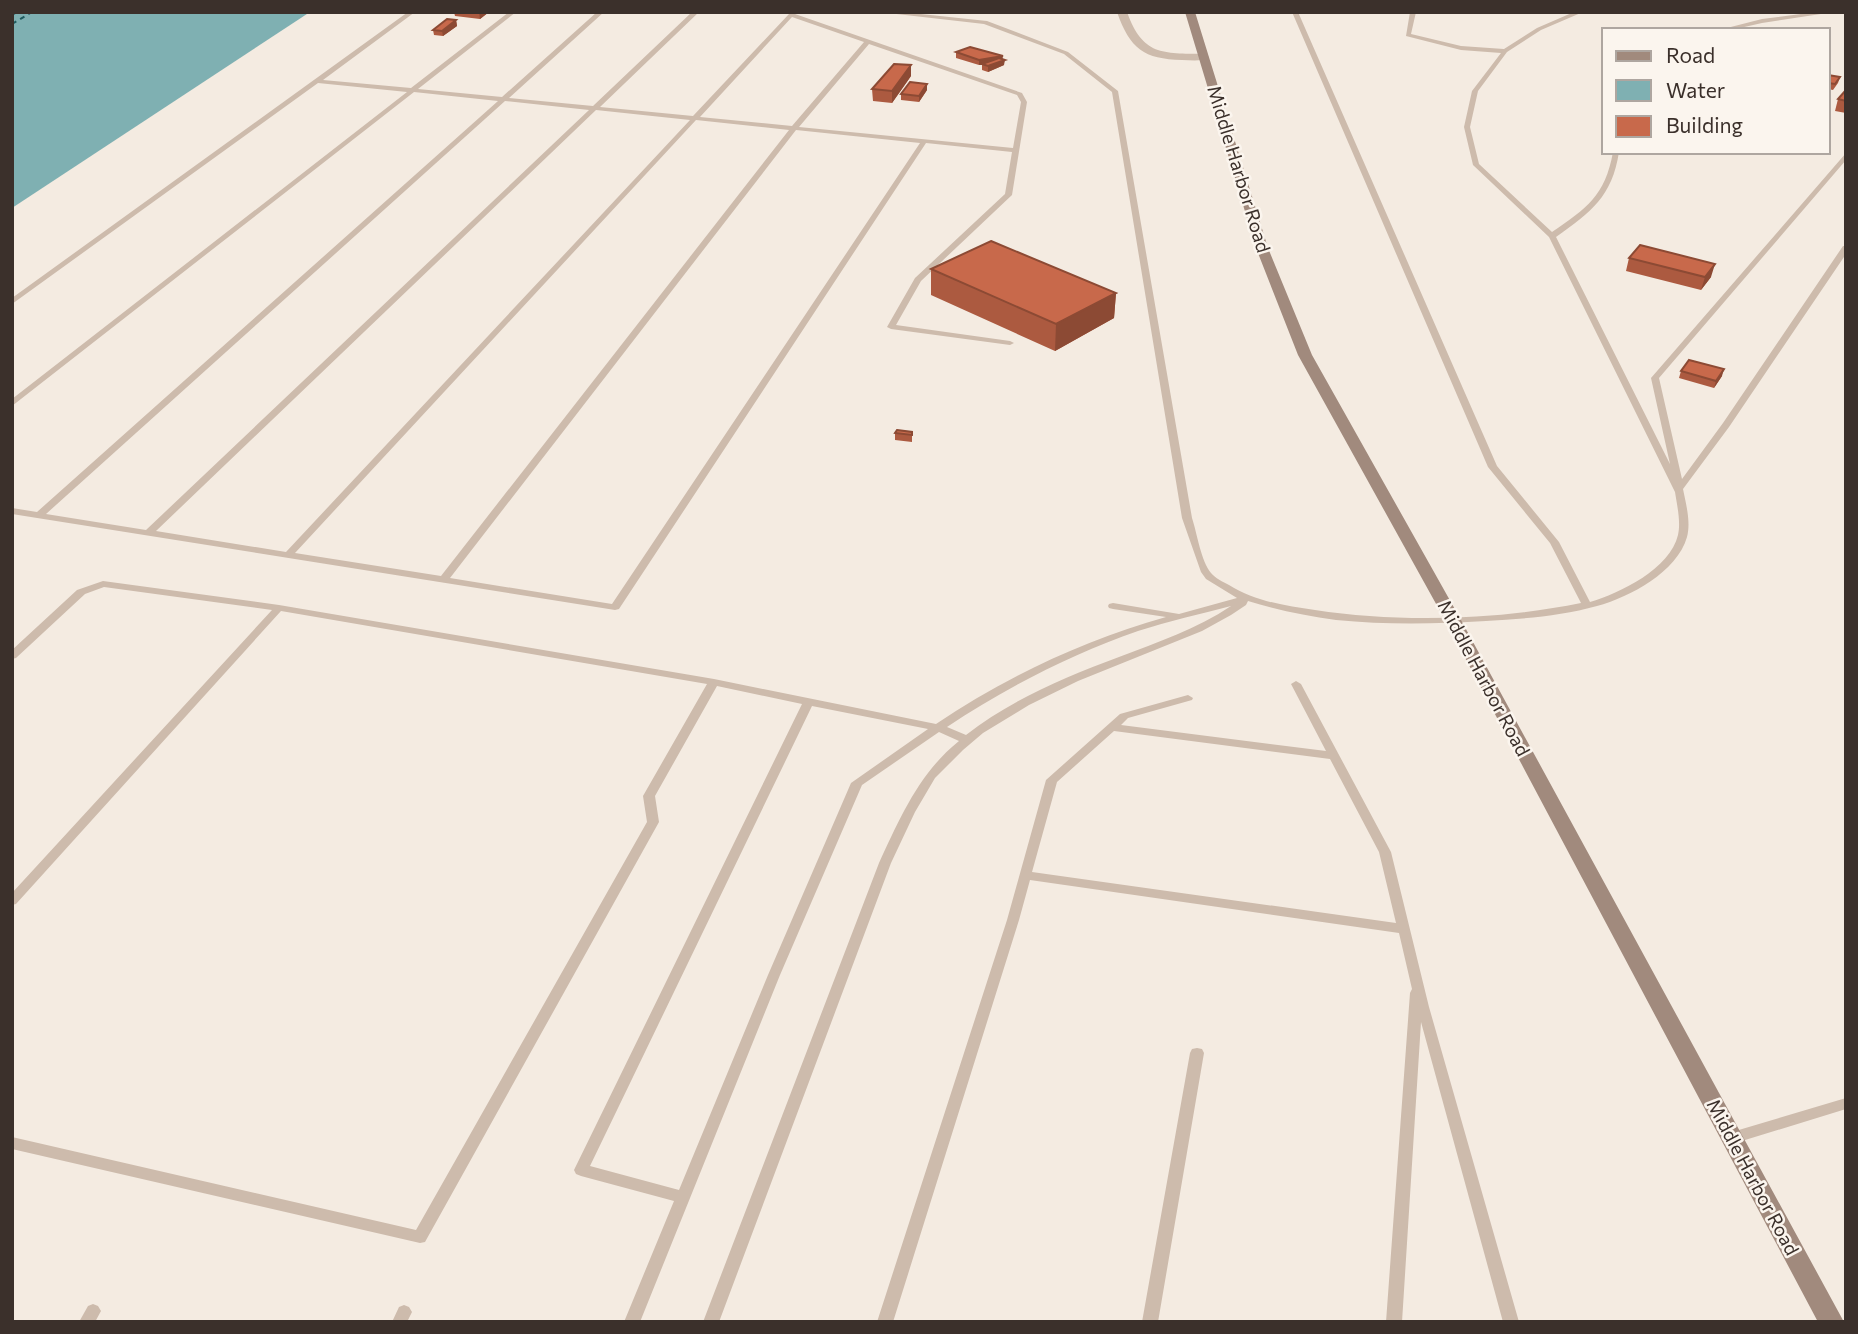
<svg xmlns="http://www.w3.org/2000/svg" width="1858" height="1334" viewBox="0 0 1858 1334" font-family="Commissioner,sans-serif">
<style>
.water{fill:#7fb0b2}
.lines{fill:none;stroke-linecap:round;stroke-linejoin:round}
.ferry{stroke:#1f5a5e;stroke-width:2;stroke-dasharray:5 4.5;stroke-linecap:butt}
.service{fill:#cdbbac;fill-rule:evenodd}
.minor{fill:#cdbbac;fill-rule:evenodd}
.secondary{fill:#a18a7d;fill-rule:evenodd}
.wall{fill:#ac5a40}
.shaded-wall{fill:#8c4a34}
.building{fill:#c8694b;stroke:#8c4a34;stroke-width:2}
.labels{text-anchor:middle;stroke-width:5;stroke-linejoin:round;paint-order:stroke}
.street-label{font-size:19px;fill:#3b302b;stroke:#fbf5ee}
</style>
<rect width="100%" height="100%" fill="#f4ebe1"/>
<path class="water" d="M 12,12 L 310,12 L 12,208 Z"/>
<g class="lines">
<path class="ferry" d="M 12,15 L 17,12
M 12,24 L 32,12"/>
<path class="service" d="M 408,12 L 415,12 L 323,80 L 411,88 L 509,12 L 516,12 L 418,89 L 502,97 L 597,12 L 604,12 L 509,98 L 593,106 L 692,12 L 699,12 L 600,107 L 693,116 L 789,14 L 797,12 L 795,14 L 1022,93 L 1027,102 L 1012,195 L 921,281 L 896,325 L 1010,341 L 1014,343 L 1010,345 L 891,329 L 887,327 L 915,278 L 1005,194 L 1012,152 L 926,143 L 619,609 L 615,610 L 12,514 L 12,508 L 37,512 L 498,101 L 414,92 L 12,406 L 12,399 L 407,92 L 318,83 L 12,304 L 12,298 ZM 792,17 L 864,42 L 792,126 L 700,117 ZM 869,44 L 1017,95 L 1021,102 L 1013,148 L 799,127 ZM 505,101 L 589,110 L 146,530 L 46,514 ZM 596,110 L 690,120 L 286,552 L 156,531 ZM 696,120 L 789,130 L 441,576 L 295,553 ZM 796,130 L 920,143 L 612,604 L 450,578 Z
M 879,12 L 902,12 L 987,21 L 1068,52 L 1118,91 L 1192,518 C 1197,533 1201,561 1211,573 C 1215,578 1223,582 1229,585 C 1255,601 1285,606 1315,610 C 1400,623 1497,620 1581,603 L 1550,543 L 1488,467 L 1292,12 L 1298,12 L 1497,466 L 1559,542 L 1590,602 C 1620,593 1670,569 1678,535 C 1681,522 1677,505 1675,492 L 1549,237 L 1473,165 L 1464,127 L 1472,91 L 1501,53 L 1461,50 L 1406,36 L 1410,12 L 1416,12 L 1411,34 L 1461,46 L 1504,49 L 1537,28 L 1574,12 L 1583,12 L 1541,30 L 1507,52 L 1478,91 L 1470,127 L 1479,164 L 1552,232 C 1587,208 1605,196 1613,152 L 1619,152 C 1612,197 1591,212 1556,237 L 1670,464 L 1651,378 L 1846,153 L 1846,160 L 1659,378 L 1682,479 L 1723,423 L 1843,246 L 1846,246 L 1846,254 L 1729,427 L 1683,489 C 1686,504 1691,522 1687,537 C 1677,572 1630,597 1597,606 C 1561,616 1523,619 1486,621 C 1436,624 1386,625 1336,620 C 1306,616 1277,610 1248,601 L 1246,605 L 1231,615 L 1202,631 L 1078,681 L 1029,705 L 983,733 L 963,750 L 935,778 L 915,812 L 891,863 L 719,1322 L 703,1322 L 879,863 C 900,818 919,773 959,741 L 939,732 L 862,785 L 780,975 L 640,1322 L 624,1322 L 674,1201 L 581,1176 L 576,1174 L 574,1170 L 802,704 L 717,686 L 655,796 L 659,822 L 425,1242 L 420,1243 L 12,1149 L 12,1137 L 416,1230 L 647,822 L 643,796 L 707,684 L 281,611 L 16,904 L 12,905 L 12,893 L 272,610 L 104,587 L 85,594 L 16,658 L 12,659 L 12,650 L 77,590 L 103,581 L 279,605 L 714,679 L 936,724 C 1006,677 1084,640 1166,617 L 1113,609 L 1109,608 L 1108,606 L 1109,604 L 1113,603 L 1179,614 L 1237,598 L 1206,579 L 1201,572 L 1182,518 L 1112,92 L 1064,54 L 984,24 ZM 1231,606 C 1197,629 1158,642 1119,657 C 1065,677 1011,700 966,735 L 947,727 C 1005,688 1072,654 1138,631 C 1169,621 1200,614 1231,606 ZM 812,706 L 928,729 L 851,783 L 768,975 L 679,1190 L 590,1166 Z
M 1816,12 L 1834,12 L 1762,23 L 1731,30 L 1719,30 L 1762,19 Z
M 1296,681 L 1301,684 L 1391,852 L 1429,1007 L 1519,1322 L 1503,1322 L 1421,1022 L 1402,1322 L 1386,1322 L 1410,993 L 1412,989 L 1399,933 L 1030,880 L 1019,920 L 893,1322 L 877,1322 L 1007,920 L 1046,780 L 1120,714 L 1188,695 L 1193,698 L 1192,700 L 1128,718 L 1121,725 L 1326,751 L 1291,684 ZM 1114,731 L 1330,759 L 1379,852 L 1396,923 L 1032,872 L 1057,782 Z
M 1197,1048 L 1202,1049 L 1204,1053 L 1158,1322 L 1142,1322 L 1190,1053 L 1192,1049 Z
M 1846,1098 L 1846,1109 L 1732,1144 L 1727,1142 L 1725,1138 L 1727,1134 L 1732,1132 Z
M 93,1304 L 98,1306 L 101,1311 L 95,1322 L 79,1322 L 88,1306 Z
M 404,1305 L 409,1307 L 412,1312 L 407,1322 L 392,1322 L 399,1307 Z"/>
<path class="minor" d="M 1117,12 L 1127,12 C 1143,56 1162,53 1204,54 L 1209,57 C 1202,62 1191,60 1182,60 C 1144,59 1130,49 1117,12 Z"/>
<path class="secondary" d="M 1185,12 L 1195,12 L 1268,248 L 1312,355 L 1461,620 L 1844,1322 L 1818,1322 L 1445,620 L 1298,355 L 1256,248 Z"/>
</g>
<path class="wall" d="M 454,12 L 489,12 L 480,19 L 455,16 Z
M 456,20 L 457,26 L 443,36 L 434,35 L 433,30 Z
M 956,52 L 1004,65 L 988,72 L 982,70 L 982,65 L 979,65 L 956,58 Z
M 1828,75 L 1840,77 L 1838,83 L 1833,90 L 1828,89 Z
M 911,76 L 892,103 L 873,101 L 872,89 Z
M 927,90 L 919,102 L 901,100 L 901,94 Z
M 1846,90 L 1846,113 L 1835,111 L 1838,99 Z
M 1629,258 L 1711,277 L 1701,290 L 1626,271 Z
M 931,269 L 1116,293 L 1114,318 L 1055,351 L 931,295 Z
M 1681,371 L 1722,376 L 1714,388 L 1679,378 Z
M 912,432 L 912,442 L 895,440 L 895,433 Z"/>
<path class="shaded-wall" d="M 479,12 L 489,12 L 480,19 Z
M 456,20 L 457,26 L 443,36 L 442,31 Z
M 1003,56 L 1002,61 L 1005,60 L 1004,65 L 988,72 L 988,66 L 998,62 L 979,65 L 979,60 Z
M 911,65 L 911,76 L 892,103 L 892,91 Z
M 927,84 L 927,90 L 919,102 L 919,96 Z
M 1715,264 L 1711,277 L 1701,290 L 1705,277 Z
M 1116,293 L 1114,318 L 1055,351 L 1056,324 Z
M 1724,369 L 1722,376 L 1714,388 L 1716,381 Z"/>
<path class="building" d="M 447,19 L 456,20 L 442,31 L 433,30 Z
M 970,47 L 1003,56 L 979,60 L 956,52 Z
M 999,58 L 1005,60 L 988,66 L 982,64 Z
M 894,64 L 911,65 L 892,91 L 872,89 Z
M 1828,75 L 1840,77 L 1835,84 L 1828,83 Z
M 910,82 L 927,84 L 919,96 L 901,94 Z
M 1846,90 L 1846,101 L 1838,99 Z
M 991,241 L 1116,293 L 1056,324 L 931,269 Z
M 1640,245 L 1715,264 L 1705,277 L 1629,258 Z
M 1689,360 L 1724,369 L 1716,381 L 1681,371 Z
M 897,430 L 912,432 L 912,435 L 895,433 Z"/>
<g class="labels">
<g class="street-label">
<text transform="translate(1239 169) rotate(73)" y="7">Middle Harbor Road</text>
<text transform="translate(1484 678) rotate(62)" y="7">Middle Harbor Road</text>
<text transform="translate(1753 1177) rotate(62)" y="7">Middle Harbor Road</text>
</g>
</g>
<rect width="1858" height="1334" fill="none" stroke="#3b302b" stroke-width="28"/>
<rect x="1602" y="28" width="228" height="126" fill="#fbf5ee" stroke="#aea6a0" stroke-width="2"/>
<rect x="1616" y="51" width="35" height="10" fill="#a18a7d" stroke="#aea6a0" stroke-width="2"/>
<text x="1666" y="63" font-size="21" fill="#3b302b">Road</text>
<rect x="1616" y="80" width="35" height="21" fill="#7fb0b2" stroke="#aea6a0" stroke-width="2"/>
<text x="1666" y="98" font-size="21" fill="#3b302b">Water</text>
<rect x="1616" y="116" width="35" height="21" fill="#c8694b" stroke="#aea6a0" stroke-width="2"/>
<text x="1666" y="133" font-size="21" fill="#3b302b">Building</text>
</svg>
